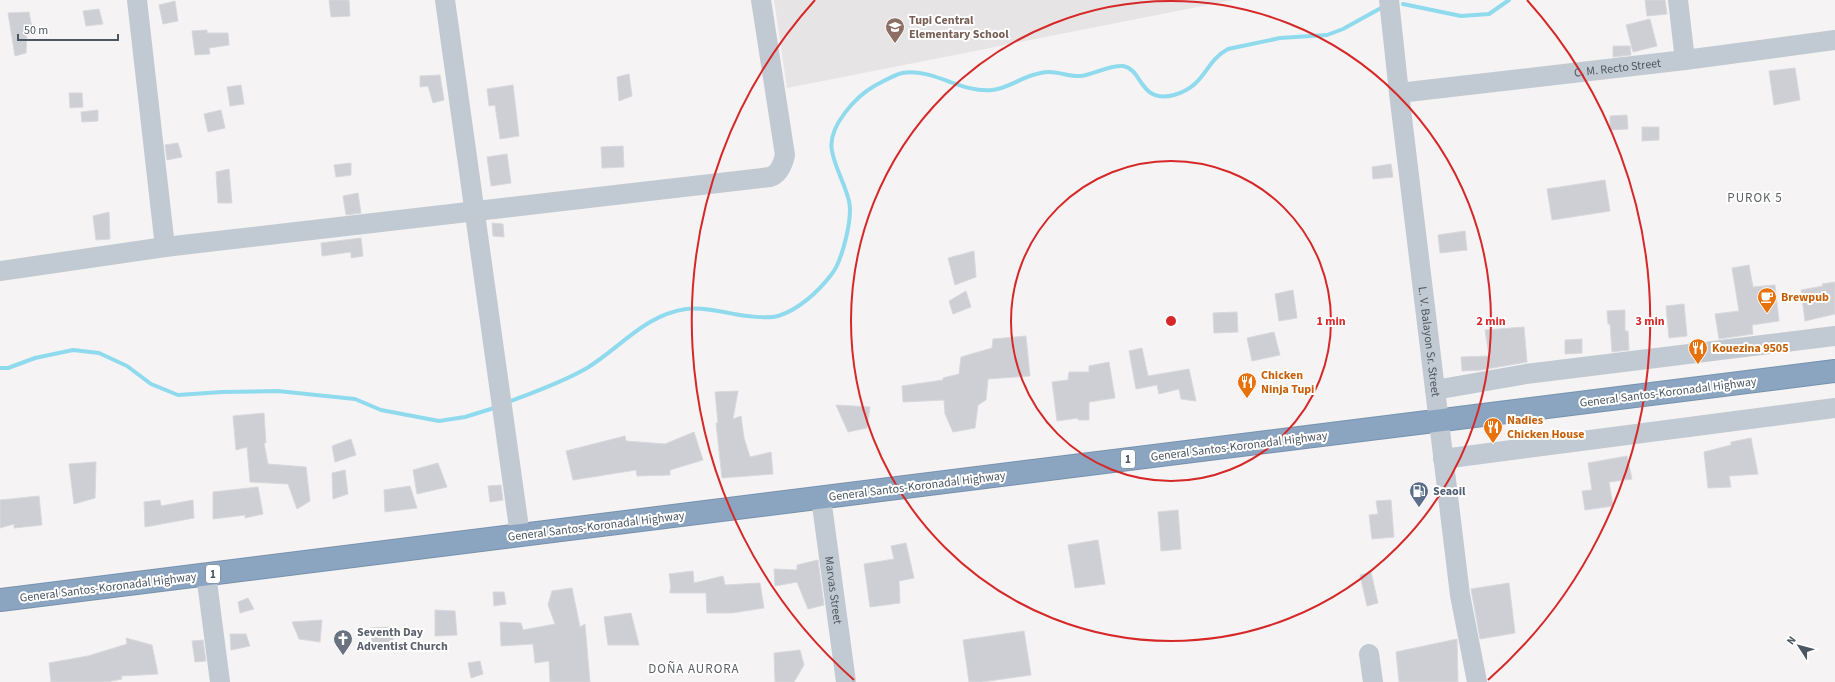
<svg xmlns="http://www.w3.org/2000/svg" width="1835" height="682" viewBox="0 0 1835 682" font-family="'Source Sans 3',sans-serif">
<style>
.education{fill:#e6e4e5}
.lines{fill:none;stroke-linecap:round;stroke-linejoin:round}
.stream{stroke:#90daee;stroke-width:4}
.building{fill:#cdcfd5;stroke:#d7d9de}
.highway-casing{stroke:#7690ad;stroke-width:24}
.minor{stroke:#c1cad2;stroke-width:20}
.highway{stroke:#8ba5c1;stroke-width:22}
.ring{fill:none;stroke:#d62828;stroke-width:2}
.labels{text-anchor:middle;stroke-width:4;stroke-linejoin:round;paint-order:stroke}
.shield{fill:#fff;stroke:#808990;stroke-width:1}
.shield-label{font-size:11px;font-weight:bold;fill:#4a5661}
.education-label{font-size:12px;font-weight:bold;fill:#785e54;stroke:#fff;text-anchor:start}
.street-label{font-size:12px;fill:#4a5661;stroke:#fff}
.food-label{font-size:12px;font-weight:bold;fill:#c56008;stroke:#fff;text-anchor:start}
.service-label{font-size:12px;font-weight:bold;fill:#4e5e75;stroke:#fff;text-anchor:start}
.worship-label{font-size:12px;font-weight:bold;fill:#5b616d;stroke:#fff;text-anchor:start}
.neighbourhood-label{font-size:13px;letter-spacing:1px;fill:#5f6368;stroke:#fff}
.centre{fill:#d62828;stroke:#fff;stroke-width:2}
.ring-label{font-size:12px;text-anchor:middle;font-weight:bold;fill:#d62828;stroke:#fff;stroke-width:4;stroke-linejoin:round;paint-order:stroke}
</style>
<rect width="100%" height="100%" fill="#f5f3f3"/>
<path class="education" d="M 774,0 L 1233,0 L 787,88 Z"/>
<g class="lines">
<path class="stream" d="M 1403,4 L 1461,16 L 1489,14 L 1509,0
M 0,368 L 8,368 L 35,358 L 73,350 L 99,353 L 127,366 L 151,384 L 178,395 L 222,392 L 278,391 L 316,395 L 355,399 L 381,410 L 439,421 L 465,417 L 494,408
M 511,401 C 537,391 563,382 587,368 C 621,347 645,315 686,309 C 701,307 719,311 734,314 C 744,316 768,319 778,316 C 798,310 818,292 831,275 C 842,262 853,218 849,201 C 845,184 835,168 832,151 C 827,127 856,96 876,85 C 884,81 894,75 902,73 C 934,68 960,93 992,90 C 1006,89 1019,79 1033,75 C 1037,74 1043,72 1047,72 C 1058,71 1069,77 1081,76 C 1094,74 1110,65 1123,66 C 1143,69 1139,104 1174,95 C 1206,86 1204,62 1228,49 L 1280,38 L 1327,35 L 1343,29 L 1381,8"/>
</g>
<path class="building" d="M 329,0 L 349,0 L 350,16 L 331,17 Z
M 1645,0 L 1665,0 L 1667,14 L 1647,16 Z
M 175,1 L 178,21 L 163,24 L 159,5 Z
M 99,9 L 103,24 L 86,26 L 83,11 Z
M 29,12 L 32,28 L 27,28 L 26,53 L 15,56 L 8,13 Z
M 1650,19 L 1657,46 L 1633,52 L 1626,25 Z
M 207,30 L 207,33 L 228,33 L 229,45 L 209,48 L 210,54 L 195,55 L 192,31 Z
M 1613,46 L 1630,46 L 1631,55 L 1613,57 Z
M 1795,68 L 1800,100 L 1774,105 L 1769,71 Z
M 629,74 L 632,96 L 619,101 L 617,77 Z
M 440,75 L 444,100 L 433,103 L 428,86 L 420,87 L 420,76 Z
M 241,85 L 244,104 L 230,106 L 227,87 Z
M 513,85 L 519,136 L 500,139 L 495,105 L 489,106 L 487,89 Z
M 69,93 L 82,93 L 83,107 L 70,108 Z
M 98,110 L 98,121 L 82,122 L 81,112 Z
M 221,110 L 225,128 L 208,132 L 204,114 Z
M 1627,115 L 1628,129 L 1610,130 L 1610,116 Z
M 1642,127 L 1659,127 L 1659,140 L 1642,141 Z
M 178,143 L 182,157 L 167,160 L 165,145 Z
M 623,146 L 624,167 L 602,168 L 601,147 Z
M 507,154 L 511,183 L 491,186 L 487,157 Z
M 351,163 L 351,175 L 336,177 L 334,165 Z
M 1391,164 L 1393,177 L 1373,179 L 1372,167 Z
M 229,169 L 232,203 L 218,203 L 216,172 Z
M 1605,180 L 1610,211 L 1552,220 L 1547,189 Z
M 358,193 L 361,213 L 346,215 L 343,196 Z
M 109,212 L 110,239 L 96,240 L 93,216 Z
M 492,223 L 503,224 L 504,237 L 493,236 Z
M 1465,231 L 1467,250 L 1440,253 L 1438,235 Z
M 361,238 L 363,256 L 351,258 L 351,252 L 322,256 L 321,243 Z
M 974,251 L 976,277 L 955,285 L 948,258 Z
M 1749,265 L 1753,287 L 1775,285 L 1779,321 L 1752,325 L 1753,334 L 1719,339 L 1715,314 L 1739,311 L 1732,268 Z
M 1835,282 L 1835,314 L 1805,321 L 1801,290 L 1823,286 L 1822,284 Z
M 1293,290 L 1297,318 L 1279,321 L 1275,294 Z
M 966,291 L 971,307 L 953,314 L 949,301 Z
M 1684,304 L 1687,336 L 1669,338 L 1666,306 Z
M 1625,310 L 1625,331 L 1628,331 L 1629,350 L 1612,352 L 1610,324 L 1608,324 L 1607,311 Z
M 1237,312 L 1238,332 L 1214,333 L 1213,313 Z
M 1524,327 L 1527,362 L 1481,370 L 1462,371 L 1461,357 L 1489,356 L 1485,330 Z
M 1274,332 L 1280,355 L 1252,361 L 1247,338 Z
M 1026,336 L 1030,376 L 988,379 L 986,400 L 978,405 L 975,428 L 953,432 L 945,414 L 944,400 L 903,402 L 902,386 L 943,380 L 943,378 L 959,374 L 961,357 L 992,348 L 993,339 Z
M 1582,339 L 1582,353 L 1565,354 L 1565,340 Z
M 1142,348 L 1148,376 L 1189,369 L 1196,401 L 1181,399 L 1179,389 L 1159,394 L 1157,385 L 1136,389 L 1129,351 Z
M 1109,362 L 1115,398 L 1089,402 L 1089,420 L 1078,420 L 1078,418 L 1057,421 L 1052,382 L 1068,380 L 1069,372 L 1089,372 L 1089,366 Z
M 738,391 L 733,419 L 741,416 L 744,438 L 750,457 L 771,452 L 773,474 L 722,478 L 716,423 L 718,423 L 715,392 Z
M 836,405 L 870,407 L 867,428 L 848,432 Z
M 264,413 L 266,443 L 264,443 L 268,464 L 306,467 L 310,501 L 297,509 L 288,484 L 250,482 L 247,447 L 236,450 L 233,416 Z
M 694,432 L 703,460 L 670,470 L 670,475 L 637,476 L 636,470 L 573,480 L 566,451 L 625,436 L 626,441 L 665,444 Z
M 1751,438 L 1758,474 L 1729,476 L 1731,487 L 1708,488 L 1704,452 L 1731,445 L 1731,442 Z
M 351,439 L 356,455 L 335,462 L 332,446 Z
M 1627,456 L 1632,479 L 1609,482 L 1613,506 L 1585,510 L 1582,491 L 1592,490 L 1588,463 Z
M 96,462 L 95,498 L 74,504 L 69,464 Z
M 438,463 L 447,487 L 417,494 L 413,470 Z
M 345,470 L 348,494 L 333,499 L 332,473 Z
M 501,485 L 503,500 L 490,502 L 488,486 Z
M 410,486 L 417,508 L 385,512 L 384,490 Z
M 258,487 L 263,514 L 245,518 L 245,515 L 213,519 L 213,492 Z
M 39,496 L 42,525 L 14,528 L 14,524 L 0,528 L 0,500 Z
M 160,500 L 161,506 L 193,500 L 194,518 L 145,527 L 144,502 Z
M 1391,500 L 1394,537 L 1372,539 L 1369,515 L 1378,514 L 1376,501 Z
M 1178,510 L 1181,549 L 1161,551 L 1158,512 Z
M 1098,540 L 1105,584 L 1075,588 L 1068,545 Z
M 906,543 L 914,578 L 899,581 L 900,603 L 870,607 L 864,564 L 894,559 L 891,546 Z
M 818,560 L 824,605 L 808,609 L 797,582 L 775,586 L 774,569 L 797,570 L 797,565 Z
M 693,571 L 694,583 L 723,576 L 725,585 L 760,583 L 764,608 L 732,613 L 707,613 L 706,593 L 670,593 L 670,589 L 671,589 L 669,574 Z
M 1371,572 L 1378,603 L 1367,606 L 1360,575 Z
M 1509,583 L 1515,633 L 1480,639 L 1471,589 Z
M 572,588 L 580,627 L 585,624 L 590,682 L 550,682 L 549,661 L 535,663 L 533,644 L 501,646 L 500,622 L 521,623 L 523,630 L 555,624 L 548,605 L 552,591 Z
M 493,592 L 504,592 L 506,604 L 494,606 Z
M 248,598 L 254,609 L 240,613 L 238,602 Z
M 435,610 L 455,611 L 457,635 L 435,636 Z
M 631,613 L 639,645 L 608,645 L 604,617 Z
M 322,620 L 320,642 L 299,639 L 292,622 Z
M 392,627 L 394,648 L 373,650 L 370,628 Z
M 1024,631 L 1031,675 L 982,682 L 969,682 L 963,640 Z
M 230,634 L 246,634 L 250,646 L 231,650 Z
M 126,638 L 152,645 L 158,674 L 121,676 L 122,679 L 107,682 L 51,682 L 49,663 L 88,656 L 127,644 Z
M 1457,639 L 1458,682 L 1399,682 L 1396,652 Z
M 203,640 L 206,661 L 195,662 L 192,641 Z
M 800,650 L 804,665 L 794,682 L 775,682 L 774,653 Z
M 480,661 L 483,674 L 471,678 L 468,663 Z"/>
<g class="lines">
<g class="highway-casing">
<path id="highway" d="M 0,600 L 1835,371"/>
</g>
<g class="minor">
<path d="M 137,0 L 165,247"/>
<path d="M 445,0 L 520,535"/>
<path id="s1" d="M 1389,0 L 1399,93 L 1460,595 L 1477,682"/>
<path d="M 1678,0 L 1685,60"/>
<path id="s2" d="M 1399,93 L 1685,60 L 1835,40"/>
<path d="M 0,271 L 165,247 L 770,177 C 779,174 783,164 785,155 L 761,0"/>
<path d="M 1435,390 L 1526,374 L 1835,336"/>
<path d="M 1443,459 L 1835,408"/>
<path id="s3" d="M 821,498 L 846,682"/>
<path d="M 206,574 L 220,682"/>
<path d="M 1369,654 L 1373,682"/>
</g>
<use href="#highway" class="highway"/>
</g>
<g class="ring">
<circle cx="1171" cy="321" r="160"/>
<circle cx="1171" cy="321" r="320"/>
<path d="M854 680A479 479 0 0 1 815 0M1527 0A479 479 0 0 1 1488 680"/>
</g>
<defs>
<g id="school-pin" transform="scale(1)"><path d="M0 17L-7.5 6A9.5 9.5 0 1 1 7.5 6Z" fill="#8d6e63" stroke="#fff"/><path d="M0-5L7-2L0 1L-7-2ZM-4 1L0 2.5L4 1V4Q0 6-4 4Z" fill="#fff"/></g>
<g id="cafe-pin" transform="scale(1)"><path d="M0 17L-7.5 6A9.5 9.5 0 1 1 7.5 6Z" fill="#e8710a" stroke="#fff"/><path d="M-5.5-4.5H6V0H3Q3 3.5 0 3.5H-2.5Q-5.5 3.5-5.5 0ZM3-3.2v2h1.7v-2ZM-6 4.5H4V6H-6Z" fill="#fff"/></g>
<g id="restaurant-pin" transform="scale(1)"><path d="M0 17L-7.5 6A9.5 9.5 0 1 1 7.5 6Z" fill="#e8710a" stroke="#fff"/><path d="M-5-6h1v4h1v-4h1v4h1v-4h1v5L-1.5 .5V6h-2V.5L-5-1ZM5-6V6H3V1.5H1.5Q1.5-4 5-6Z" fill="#fff"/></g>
<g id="fuel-pin" transform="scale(1)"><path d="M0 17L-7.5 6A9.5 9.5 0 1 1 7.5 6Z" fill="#5c6f8a" stroke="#fff"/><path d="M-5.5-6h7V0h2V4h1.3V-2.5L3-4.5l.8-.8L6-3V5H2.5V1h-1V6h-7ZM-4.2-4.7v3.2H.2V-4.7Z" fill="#fff"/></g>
<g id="church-pin" transform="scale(1)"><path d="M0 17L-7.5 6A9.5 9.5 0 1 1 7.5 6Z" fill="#6b7280" stroke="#fff"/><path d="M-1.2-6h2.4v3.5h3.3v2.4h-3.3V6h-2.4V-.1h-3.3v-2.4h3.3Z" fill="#fff"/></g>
</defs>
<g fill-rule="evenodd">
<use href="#school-pin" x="895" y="27"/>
<use href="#cafe-pin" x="1767" y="297"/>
<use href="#restaurant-pin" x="1698" y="348"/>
<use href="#restaurant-pin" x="1247" y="382"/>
<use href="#restaurant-pin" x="1493" y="427"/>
<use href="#fuel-pin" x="1419" y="491"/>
<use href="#church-pin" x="343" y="639"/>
</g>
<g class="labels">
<g class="shield">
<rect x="1121" y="450" width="14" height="18" rx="3"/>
<rect x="206" y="565" width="14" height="18" rx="3"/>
</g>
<g class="shield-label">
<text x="1128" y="463">1</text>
<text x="213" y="578">1</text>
</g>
<g class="education-label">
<text x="909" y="24">Tupi Central<tspan x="909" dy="14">Elementary School</tspan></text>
</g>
<g class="street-label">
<text dy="4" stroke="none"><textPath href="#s2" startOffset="220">C. M. Recto Street</textPath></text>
<text dy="4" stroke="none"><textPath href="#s1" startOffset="344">L. V. Balayon Sr. Street</textPath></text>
<text transform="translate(1668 392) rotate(-7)" y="4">General Santos-Koronadal Highway</text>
<text transform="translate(1239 446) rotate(-7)" y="4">General Santos-Koronadal Highway</text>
<text transform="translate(917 486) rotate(-7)" y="4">General Santos-Koronadal Highway</text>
<text transform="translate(596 526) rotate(-7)" y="4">General Santos-Koronadal Highway</text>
<text transform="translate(108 587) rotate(-7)" y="4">General Santos-Koronadal Highway</text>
<text dy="4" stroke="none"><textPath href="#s3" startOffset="93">Marvas Street</textPath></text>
</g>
<g class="food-label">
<text x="1781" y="301">Brewpub</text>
<text x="1712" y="352">Kouezina 9505</text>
<text x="1261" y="379">Chicken<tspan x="1261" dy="14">Ninja Tupi</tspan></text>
<text x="1507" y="424">Nadies<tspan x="1507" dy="14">Chicken House</tspan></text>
</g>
<g class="service-label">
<text x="1433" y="495">Seaoil</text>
</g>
<g class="worship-label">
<text x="357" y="636">Seventh Day<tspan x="357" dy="14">Adventist Church</tspan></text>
</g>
<g class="neighbourhood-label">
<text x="1755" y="202">PUROK 5</text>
<text x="694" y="673">DOÑA AURORA</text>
</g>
</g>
<circle cx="1171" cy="321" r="6" class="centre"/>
<g class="ring-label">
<text x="1331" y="325">1 min</text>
<text x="1491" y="325">2 min</text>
<text x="1650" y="325">3 min</text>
</g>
<g transform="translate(1799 646) rotate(306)" stroke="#ffffff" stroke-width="3" paint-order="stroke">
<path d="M0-3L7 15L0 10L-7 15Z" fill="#4a5661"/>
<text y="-6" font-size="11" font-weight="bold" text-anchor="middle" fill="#4a5661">N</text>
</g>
<path d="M18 34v6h100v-6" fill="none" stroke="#4a5661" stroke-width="2"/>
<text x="24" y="34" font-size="12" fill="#4a5661" stroke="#ffffff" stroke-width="3" paint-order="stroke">50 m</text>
</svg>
